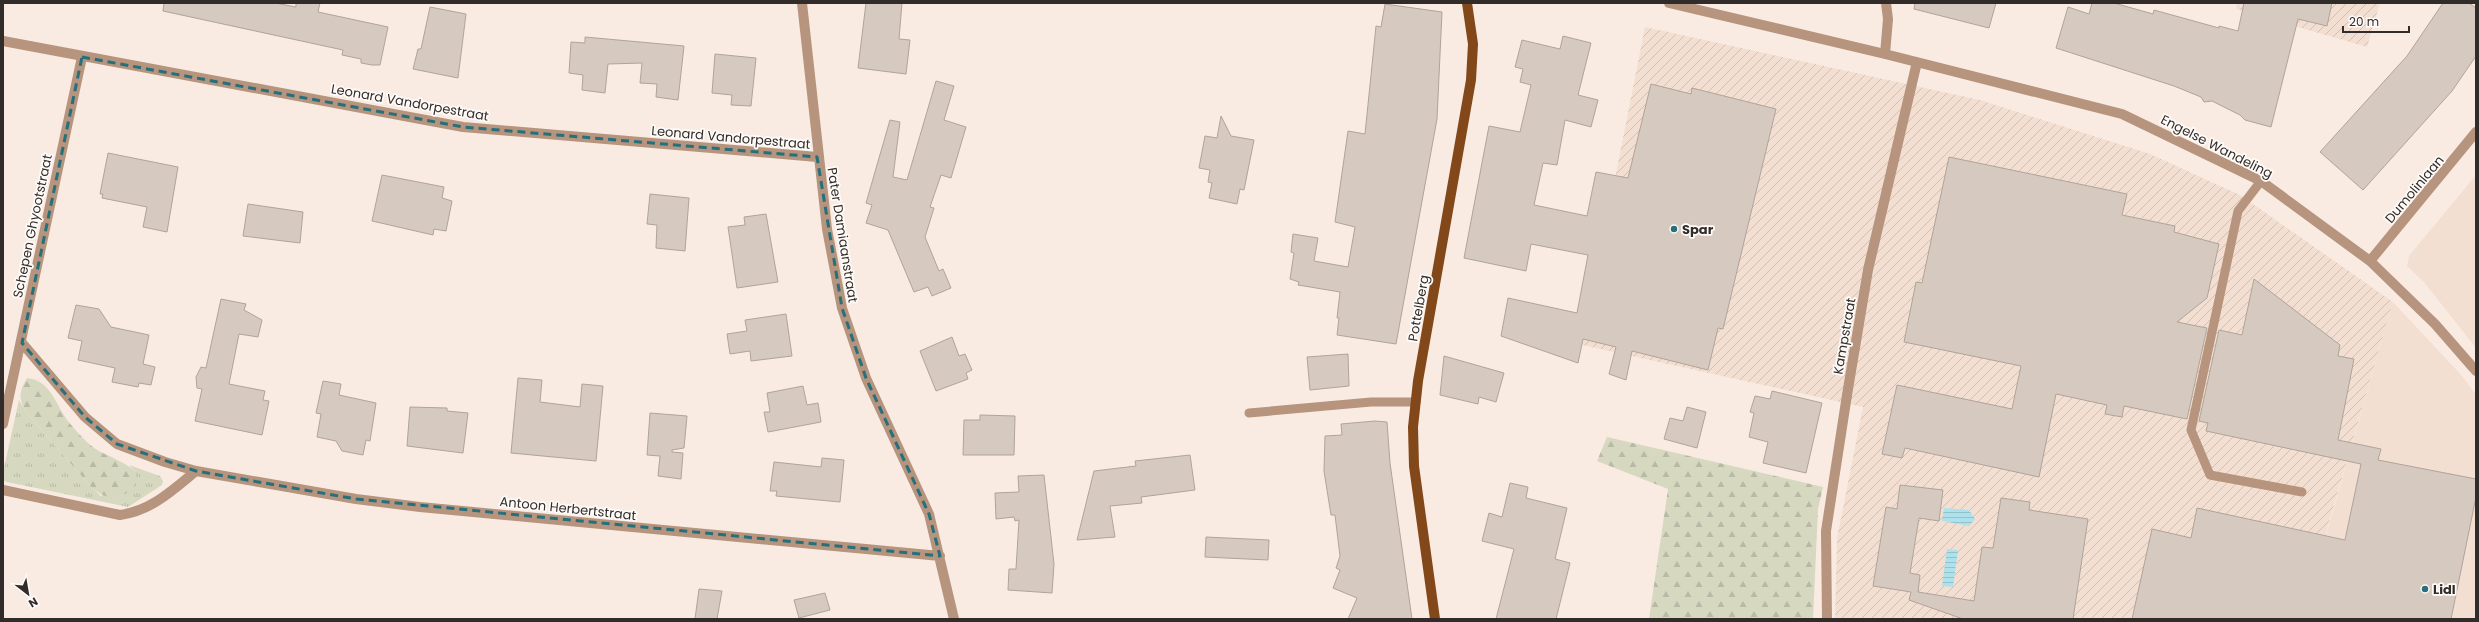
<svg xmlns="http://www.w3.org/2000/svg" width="2479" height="622" viewBox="0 0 2479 622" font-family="Poppins,sans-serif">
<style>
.built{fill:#f3dfd1}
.industrial{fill:url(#industrial-furrows)}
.grass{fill:url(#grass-tufts)}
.forest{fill:url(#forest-firs)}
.water{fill:url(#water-rules)}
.building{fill:#d6c9c0;stroke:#afa39a}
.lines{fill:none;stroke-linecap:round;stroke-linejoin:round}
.lane{stroke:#b6947d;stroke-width:9}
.street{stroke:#b6947d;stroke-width:10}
.primary{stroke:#82481a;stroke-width:10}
.marked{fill:none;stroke:#276f7b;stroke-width:3;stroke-dasharray:8 5;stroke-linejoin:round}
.poi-dot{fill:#276f7b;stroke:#fefbf9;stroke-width:1.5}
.labels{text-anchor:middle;stroke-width:3.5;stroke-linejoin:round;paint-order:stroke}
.street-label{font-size:13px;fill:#312c29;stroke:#fefbf9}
.poi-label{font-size:13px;font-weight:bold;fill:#312c29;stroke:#fefbf9;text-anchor:start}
</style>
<defs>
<pattern id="industrial-furrows" width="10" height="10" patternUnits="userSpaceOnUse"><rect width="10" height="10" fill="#f3dfd1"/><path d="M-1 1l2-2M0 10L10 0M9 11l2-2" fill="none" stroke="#d1c0b3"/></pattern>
<pattern id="grass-tufts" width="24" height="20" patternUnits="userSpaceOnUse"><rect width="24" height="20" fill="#d6d9c0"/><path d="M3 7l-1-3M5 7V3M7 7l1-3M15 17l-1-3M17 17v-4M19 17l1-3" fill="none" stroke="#b8baa5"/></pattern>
<pattern id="forest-firs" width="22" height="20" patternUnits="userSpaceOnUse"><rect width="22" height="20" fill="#d6d9c0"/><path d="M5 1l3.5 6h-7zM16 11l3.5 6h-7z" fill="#b8baa5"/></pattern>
<pattern id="water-rules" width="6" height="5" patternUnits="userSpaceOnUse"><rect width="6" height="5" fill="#ade1ec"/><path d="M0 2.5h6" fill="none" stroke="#95c1ca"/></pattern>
</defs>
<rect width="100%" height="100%" fill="#f9ebe2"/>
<path class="built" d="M 2476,175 L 2476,348 L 2424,282 L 2407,266 L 2409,256 Z
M 2393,302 L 2462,376 L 2476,395 L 2476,619 L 2302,619 Z"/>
<path class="industrial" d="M 2237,3 L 2380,3 L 2367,47 L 2236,9 Z
M 1645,27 L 1980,100 L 2150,154 L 2240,195 L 2393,302 L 2301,619 L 1835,619 L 1837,538 L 1863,407 L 1582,345 Z"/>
<path class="grass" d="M 19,400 L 26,412 L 92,488 L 101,496 L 136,472 L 129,465 L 160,476 L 163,481 L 162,485 L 128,507 L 7,482 L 3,480 L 3,472 Z"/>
<path class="forest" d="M 27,378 C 51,380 56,406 68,421 C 76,431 88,445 99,451 C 112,458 125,462 136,472 L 136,485 C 121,501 108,501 92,488 L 26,412 C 18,398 19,392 27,378 Z
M 1607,437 L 1823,487 L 1818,509 L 1813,619 L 1649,619 L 1668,489 L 1597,461 Z"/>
<path class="water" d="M 1944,508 L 1969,510 L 1975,519 L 1969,526 L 1942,521 Z
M 1947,549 L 1958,550 L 1953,587 L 1942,586 Z"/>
<path class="building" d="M 164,3 L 275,3 L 296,7 L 296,3 L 320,3 L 318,12 L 388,27 L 380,65 L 372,65 L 361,63 L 361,59 L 342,55 L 343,50 L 163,11 Z
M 866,3 L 902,3 L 899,39 L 910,40 L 906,74 L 858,68 Z
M 1915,3 L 1996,3 L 1989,28 L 1914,9 Z
M 2092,3 L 2114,3 L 2153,14 L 2154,10 L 2219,28 L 2219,26 L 2238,31 L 2244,3 L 2332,3 L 2327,26 L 2298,19 L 2271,127 L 2245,120 L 2240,115 L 2212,101 L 2204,102 L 2201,97 L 2174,86 L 2056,48 L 2068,7 L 2089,14 Z
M 2443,3 L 2469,3 L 2476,8 L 2476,56 L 2452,91 L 2363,190 L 2320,152 L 2407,56 Z
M 1385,4 L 1442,12 L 1437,119 L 1396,344 L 1337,335 L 1339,318 L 1337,318 L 1340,292 L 1298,285 L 1299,282 L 1290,279 L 1294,253 L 1291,252 L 1293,234 L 1318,238 L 1314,261 L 1348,267 L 1355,227 L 1335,222 L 1348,131 L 1365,134 L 1376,26 L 1381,27 Z
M 430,7 L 466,14 L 458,78 L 413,69 L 418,49 L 421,49 Z
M 1563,36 L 1591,43 L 1578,95 L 1598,100 L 1591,127 L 1565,120 L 1557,165 L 1543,163 L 1534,205 L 1587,216 L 1596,172 L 1628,178 L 1651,84 L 1691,94 L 1692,88 L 1776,109 L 1723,329 L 1718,328 L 1708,370 L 1632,351 L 1626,380 L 1609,374 L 1616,347 L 1583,339 L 1578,363 L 1501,336 L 1508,298 L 1577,313 L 1588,255 L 1531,244 L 1526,271 L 1464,258 L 1489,126 L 1520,132 L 1531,85 L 1520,82 L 1523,69 L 1515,67 L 1522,40 L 1560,49 Z
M 585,37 L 684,46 L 678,100 L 656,97 L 657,84 L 640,83 L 642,63 L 608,64 L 605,93 L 582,90 L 583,75 L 569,73 L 571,42 L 585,43 Z
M 715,54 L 756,58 L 751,106 L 731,105 L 732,95 L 712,93 Z
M 936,81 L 954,86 L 944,120 L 966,127 L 951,178 L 941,175 L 930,207 L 934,208 L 925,237 L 939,271 L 943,269 L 951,288 L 932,296 L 928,287 L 914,292 L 888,230 L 866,223 L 872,205 L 866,203 L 890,120 L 900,122 L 893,177 L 907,180 Z
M 1221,116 L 1231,136 L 1254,140 L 1244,190 L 1240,189 L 1237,204 L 1209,198 L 1212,183 L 1208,182 L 1210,170 L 1199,168 L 1205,136 L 1217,138 Z
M 108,153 L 178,167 L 167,232 L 143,227 L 147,207 L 102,198 L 103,194 L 100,194 Z
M 1949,157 L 2127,194 L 2122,215 L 2175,226 L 2174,232 L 2219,244 L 2207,298 L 2177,322 L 2207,328 L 2187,419 L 2124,406 L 2122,417 L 2105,414 L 2107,405 L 2056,394 L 2039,477 L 1905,448 L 1902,458 L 1882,454 L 1897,385 L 2012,409 L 2021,366 L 1904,342 L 1916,282 L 1922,283 Z
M 382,175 L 444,187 L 442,198 L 452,201 L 446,231 L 434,229 L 433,235 L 372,221 Z
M 650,194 L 689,198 L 685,251 L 656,248 L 657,225 L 647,224 Z
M 248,204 L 303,212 L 300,243 L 243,236 Z
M 766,214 L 778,282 L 737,288 L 728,227 L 745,225 L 744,217 Z
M 2254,279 L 2340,345 L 2338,356 L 2354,359 L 2338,440 L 2381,449 L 2378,460 L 2476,479 L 2476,497 L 2451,619 L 2132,619 L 2152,529 L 2191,538 L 2197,508 L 2345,540 L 2361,464 L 2206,431 L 2208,423 L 2199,421 L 2219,330 L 2242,335 Z
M 221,299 L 246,304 L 244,310 L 262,320 L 258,337 L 239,334 L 229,384 L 265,391 L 263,400 L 269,401 L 262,435 L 195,421 L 202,389 L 197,388 L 196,377 L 201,367 L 206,368 Z
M 76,305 L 99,309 L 111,327 L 149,335 L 143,364 L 155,367 L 151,385 L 139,383 L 138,387 L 112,382 L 115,368 L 78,360 L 82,341 L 68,338 Z
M 786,314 L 792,356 L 751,361 L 750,351 L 730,354 L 727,334 L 747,331 L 745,320 Z
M 952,337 L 959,356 L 965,354 L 972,370 L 966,373 L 968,379 L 936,391 L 920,351 Z
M 1348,354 L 1349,386 L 1310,390 L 1307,357 Z
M 1444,356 L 1504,373 L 1496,402 L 1479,397 L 1478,404 L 1440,395 Z
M 518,378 L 542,380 L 540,402 L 580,407 L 582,384 L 603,386 L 596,461 L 511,453 Z
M 323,381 L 341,384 L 339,395 L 376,403 L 370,441 L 366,440 L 363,455 L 342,451 L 336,441 L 317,437 L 321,414 L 316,413 Z
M 803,386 L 807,405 L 818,403 L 821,422 L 768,432 L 764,412 L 770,412 L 767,393 Z
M 1772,391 L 1822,403 L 1806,473 L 1763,463 L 1768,442 L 1749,437 L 1754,413 L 1750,412 L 1755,396 L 1770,399 Z
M 410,407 L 447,408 L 447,411 L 468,413 L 463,453 L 407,446 Z
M 1687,407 L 1706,412 L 1697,448 L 1664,439 L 1670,418 L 1683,421 Z
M 650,413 L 687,416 L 684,448 L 672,450 L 672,452 L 683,453 L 681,479 L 658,476 L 660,456 L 647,455 Z
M 980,415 L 1015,416 L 1014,455 L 963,455 L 964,420 L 980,420 Z
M 1375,421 L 1387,422 L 1390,463 L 1412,619 L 1348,619 L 1357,598 L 1333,588 L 1340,570 L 1336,568 L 1340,556 L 1335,515 L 1331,515 L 1324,471 L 1325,436 L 1342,435 L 1341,424 Z
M 1190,455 L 1195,490 L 1141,497 L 1142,503 L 1110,506 L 1115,537 L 1077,540 L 1094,471 L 1136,466 L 1135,461 Z
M 822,458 L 844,460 L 840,502 L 776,496 L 777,491 L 770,491 L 774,462 L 821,467 Z
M 1044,475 L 1054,564 L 1052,593 L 1008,590 L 1009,569 L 1016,569 L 1019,520 L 1015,521 L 1014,517 L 996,519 L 995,493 L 1019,492 L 1018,476 Z
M 1510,483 L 1528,487 L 1526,498 L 1567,508 L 1555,559 L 1570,563 L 1556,619 L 1496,619 L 1514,549 L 1482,541 L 1489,513 L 1502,517 Z
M 1900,485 L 1943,490 L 1939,521 L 1919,518 L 1910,573 L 1920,575 L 1918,592 L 1974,601 L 1982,547 L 1993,548 L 2001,498 L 2030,502 L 2029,510 L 2088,519 L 2073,619 L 1963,619 L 1909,600 L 1911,592 L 1873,586 L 1886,507 L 1897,509 Z
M 1206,537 L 1269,540 L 1268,560 L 1205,557 Z
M 699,589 L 722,591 L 717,619 L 695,619 Z
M 825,593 L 830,610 L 799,618 L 794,600 Z"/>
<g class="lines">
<path class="lane" d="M 2261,181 L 2238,211 L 2191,430 L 2210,475 L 2302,492
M 1249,413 L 1371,402 L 1416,402"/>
<path class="street" d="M 802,3 L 827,229 L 842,308 L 866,378 L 929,514 L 954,619
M 1669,3 L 1885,54 L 2122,114 L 2261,181 L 2370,261 L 2435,324 L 2476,371
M 3,41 L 463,127 L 817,157
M 1885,54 L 1888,19 L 1886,3
M 2370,261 L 2476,132
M 22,343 L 85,417 L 117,444 L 165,462 L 196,471 L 356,499 L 420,507 L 940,556
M 3,424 L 82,57
M 3,490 L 120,515 C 151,511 173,490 196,471
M 1827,619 L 1826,531 L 1847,395 L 1868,270 L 1917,62"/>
<path class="primary" d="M 1435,619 L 1414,466 L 1413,427 L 1418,381 L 1471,80 L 1473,44 L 1467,3"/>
</g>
<path class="marked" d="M 82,57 L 463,127 L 817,157 L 842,308 L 866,378 L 929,514 L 940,556 L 356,499 L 196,471 L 117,444 L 85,417 L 22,343 Z"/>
<g class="poi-dot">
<circle cx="1674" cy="229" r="4"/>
<circle cx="2425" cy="589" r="4"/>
</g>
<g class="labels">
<g class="street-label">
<text transform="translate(410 102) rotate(10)" y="5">Leonard Vandorpestraat</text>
<text transform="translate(731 137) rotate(5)" y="5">Leonard Vandorpestraat</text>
<text transform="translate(2217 146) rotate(27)" y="5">Engelse Wandeling</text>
<text transform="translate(2414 189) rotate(-50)" y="5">Dumolinlaan</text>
<text transform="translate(32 226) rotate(-78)" y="5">Schepen Ghyootstraat</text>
<text transform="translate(843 235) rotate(81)" y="5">Pater Damiaanstraat</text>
<text transform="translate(1418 308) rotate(-80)" y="5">Pottelberg</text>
<text transform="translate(1844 336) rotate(-80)" y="5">Kampstraat</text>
<text transform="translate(568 508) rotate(6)" y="5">Antoon Herbertstraat</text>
</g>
<g class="poi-label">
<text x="1682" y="234">Spar</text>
<text x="2433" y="594">Lidl</text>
</g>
</g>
<rect width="2479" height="622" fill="none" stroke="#312c29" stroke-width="8"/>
<g transform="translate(28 594) rotate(149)" stroke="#fefbf9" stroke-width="3" paint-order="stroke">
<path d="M0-3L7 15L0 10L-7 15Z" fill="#312c29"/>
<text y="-6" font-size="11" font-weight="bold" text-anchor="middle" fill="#312c29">N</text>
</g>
<path d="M2343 26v6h66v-6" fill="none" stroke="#312c29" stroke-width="2"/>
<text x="2349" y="26" font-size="12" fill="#312c29" stroke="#fefbf9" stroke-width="3" paint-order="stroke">20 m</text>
</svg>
